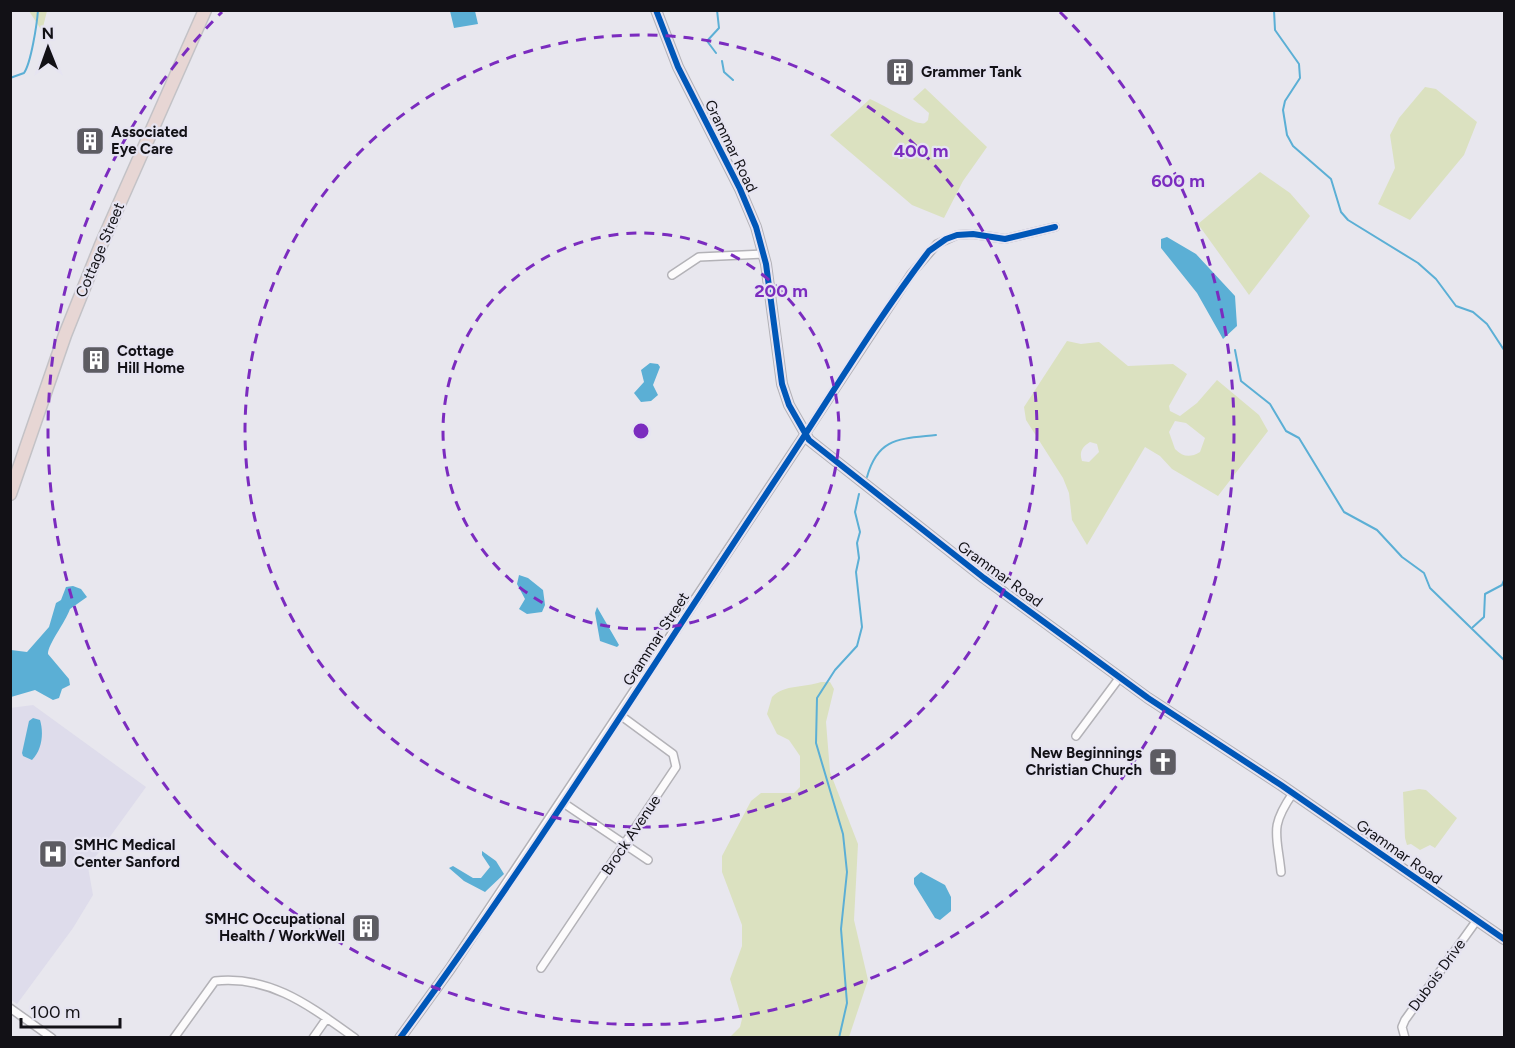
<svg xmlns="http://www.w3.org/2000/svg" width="1515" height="1048" viewBox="0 0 1515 1048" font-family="Figtree,sans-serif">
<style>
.built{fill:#dedceb}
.green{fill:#dbe1c0;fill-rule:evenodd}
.water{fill:#5bafd5}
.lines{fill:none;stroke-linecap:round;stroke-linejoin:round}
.stream{stroke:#5bafd5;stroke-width:2}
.street-casing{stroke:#b3b2b7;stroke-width:10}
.secondary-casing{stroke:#b3b2b7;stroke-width:12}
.highway-casing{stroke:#c3c2c6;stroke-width:15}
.street{stroke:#fcfbfc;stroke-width:7}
.secondary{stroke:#fcfbfc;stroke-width:9}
.highway{stroke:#e7d6d4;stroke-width:12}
.cycleway-casing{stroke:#e6e4f1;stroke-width:10}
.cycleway{stroke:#0057b8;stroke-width:6}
.ring{fill:none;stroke:#7b2cbf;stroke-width:3;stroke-dasharray:10 8}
.labels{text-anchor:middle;stroke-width:4.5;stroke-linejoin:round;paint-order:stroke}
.poi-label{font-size:15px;font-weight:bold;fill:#121116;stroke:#e6e4f1;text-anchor:start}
.street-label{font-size:15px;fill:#121116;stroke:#e6e4f1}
.centre{fill:#7b2cbf;stroke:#e6e4f1;stroke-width:3}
.ring-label{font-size:18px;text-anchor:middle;font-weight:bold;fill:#7b2cbf;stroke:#e6e4f1;stroke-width:4.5;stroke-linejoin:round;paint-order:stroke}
</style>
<rect width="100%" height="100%" fill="#e8e7ee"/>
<path class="built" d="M 33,705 L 146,787 L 88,867 L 93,895 L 73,928 L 17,1004 L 10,999 L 10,708 Z"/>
<path class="green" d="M 29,11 L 47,11 L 42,31 Z
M 1425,87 L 1436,89 L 1477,122 L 1464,155 L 1410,220 L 1378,204 L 1395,168 L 1390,135 L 1399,118 Z
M 925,88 L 987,147 L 963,181 L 944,218 L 912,205 L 830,135 L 870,99 C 880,103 913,123 920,123 C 925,124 925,123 928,120 L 929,113 L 913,99 Z
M 1260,172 L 1290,193 L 1310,216 L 1249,295 L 1198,224 Z
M 1067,341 L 1081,344 L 1099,342 L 1128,366 L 1173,364 L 1187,374 L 1169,406 L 1170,411 L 1180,416 L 1197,403 L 1217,380 L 1259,415 L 1268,431 L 1218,496 L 1172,469 L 1160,456 L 1145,447 L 1087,545 L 1072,520 L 1069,493 L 1063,478 L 1026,420 L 1024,407 ZM 1175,421 L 1186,423 L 1205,438 L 1200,452 C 1190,458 1183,457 1175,449 L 1169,432 ZM 1090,442 L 1097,444 L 1099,452 L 1089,462 L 1082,461 C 1079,452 1082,447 1090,442 Z
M 821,682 L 830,682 L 834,689 L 826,722 L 830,772 L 858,844 L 854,920 L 868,980 L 849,1037 L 730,1037 L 740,1027 L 742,1019 L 730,979 L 742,946 L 742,925 L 722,872 L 722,856 L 751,801 L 761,793 L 794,793 L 800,787 L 800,756 L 789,740 L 777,734 L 767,714 L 772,697 C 785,684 804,688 821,682 Z
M 1419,789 L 1426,790 L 1457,818 L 1435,848 L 1430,845 L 1420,850 L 1411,844 L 1407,845 L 1405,838 L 1403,792 Z"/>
<path class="water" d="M 450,11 L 475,11 L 478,24 L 454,28 Z
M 1167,237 L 1196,254 L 1235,296 L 1237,326 L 1223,339 L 1197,293 L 1161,248 L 1161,239 Z
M 650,363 L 658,364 L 660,367 L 653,385 L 658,395 L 651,401 L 641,402 L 634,393 L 644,382 L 641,370 Z
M 519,575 L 528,578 L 543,590 L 545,605 L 542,612 L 527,614 L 519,609 L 525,599 L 517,584 Z
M 73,586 L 81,589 L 87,597 L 70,609 C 65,623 48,644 48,654 L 69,679 L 70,685 L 62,689 L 59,698 L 53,700 L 35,690 L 11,697 L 11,650 L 27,652 L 49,627 L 56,603 L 61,600 L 66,587 Z
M 597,607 L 619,645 L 617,647 L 600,641 L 595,613 Z
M 33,718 L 40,720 C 44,733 42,750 32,760 L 23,756 L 22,753 L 29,721 Z
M 482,851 L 496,861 L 504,874 L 485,892 L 464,881 L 449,868 L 453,866 L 473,878 L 481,878 L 490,867 L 482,855 Z
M 921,872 L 945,885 L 951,897 L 951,911 L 940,920 L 935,918 L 914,884 L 914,878 Z"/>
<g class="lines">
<path class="stream" d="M 1274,10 L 1275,30 L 1299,64 L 1300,78 L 1285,101 L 1283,110 L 1287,135 L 1293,146 L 1331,179 L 1341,212 L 1348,220 L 1418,263 L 1436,279 L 1456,306 L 1473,312 L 1487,324 L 1504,350
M 716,53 L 707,41 L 719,28 L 717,10
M 722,61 L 724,72 L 733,80
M 10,78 L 24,73 C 31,63 37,24 38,10
M 1235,350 L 1241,381 L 1270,404 L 1286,431 L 1299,438 L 1344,512 L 1377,530 L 1402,557 L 1424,573 L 1430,588 L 1504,660
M 867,477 C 878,437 900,439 936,435
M 1473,627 L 1484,617 L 1485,594 L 1502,585 L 1504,580
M 839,1038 L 847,1003 L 841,929 L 847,872 L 843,834 L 816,743 L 817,698 L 835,670 L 857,646 L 862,627 L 856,572 L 859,558 L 857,543 L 860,532 L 855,512 L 859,494"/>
<g class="street-casing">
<path id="street" d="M 672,275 L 699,257 L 764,254
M 805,435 L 911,274 L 937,244 L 957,235 L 973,234 L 1005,239 L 1055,227
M 1076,736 L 1120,677
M 562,802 L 648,860
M 1281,872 C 1277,833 1269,828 1293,793
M 541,968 L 676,767 L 673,754 L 620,715
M 10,1008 L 52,1038
M 174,1038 L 215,981 C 271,975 311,1007 355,1038
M 313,1038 L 327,1018
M 1405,1038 L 1402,1027 L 1405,1020 L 1477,920"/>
</g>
<g class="secondary-casing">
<path id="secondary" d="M 656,10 L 678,67 L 740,189 L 756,227 L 766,264 L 782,384 L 789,405 L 809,440 L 984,578 L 1148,698 L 1281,785 L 1504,939
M 400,1038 L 450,969 L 805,435"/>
</g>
<g class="highway-casing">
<path id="highway" d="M 10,494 L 65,335 L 101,245 L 205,10"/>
</g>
<use href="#street" class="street"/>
<use href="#secondary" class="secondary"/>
<use href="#highway" class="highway"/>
<g class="cycleway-casing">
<path id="cycleway" d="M 656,10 L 678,67 L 740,189 L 756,227 L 766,264 L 782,384 L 789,405 L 809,440 L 984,578 L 1148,698 L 1281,785 L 1504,939
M 400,1038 C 534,856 653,664 778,476 C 828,401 874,323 929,251 L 946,239 L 957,235 L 973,234 L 1005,239 L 1055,227"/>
</g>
<use href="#cycleway" class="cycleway"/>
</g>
<g class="ring">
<circle cx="641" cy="431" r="198"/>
<circle cx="641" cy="431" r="396"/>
<path d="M1060 12A593 593 0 1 1 222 12"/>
</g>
<defs>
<g id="building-square" transform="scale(1.5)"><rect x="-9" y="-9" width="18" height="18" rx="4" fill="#5d5c62" stroke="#e6e4f1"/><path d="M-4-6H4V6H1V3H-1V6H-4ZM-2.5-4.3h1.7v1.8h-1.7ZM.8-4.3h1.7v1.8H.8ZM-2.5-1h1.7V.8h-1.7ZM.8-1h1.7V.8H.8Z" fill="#fff"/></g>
<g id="church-square" transform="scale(1.5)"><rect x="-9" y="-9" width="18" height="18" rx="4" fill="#5d5c62" stroke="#e6e4f1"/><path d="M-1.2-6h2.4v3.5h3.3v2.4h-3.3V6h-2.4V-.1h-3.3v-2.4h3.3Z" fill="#fff"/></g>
<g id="hospital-square" transform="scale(1.5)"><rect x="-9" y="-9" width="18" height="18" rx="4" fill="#5d5c62" stroke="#e6e4f1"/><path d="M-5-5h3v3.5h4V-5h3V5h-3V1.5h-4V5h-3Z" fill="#fff"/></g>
</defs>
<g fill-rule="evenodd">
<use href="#building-square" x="900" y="72"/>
<use href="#building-square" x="90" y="141"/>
<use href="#building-square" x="96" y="360"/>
<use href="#church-square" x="1163" y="762"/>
<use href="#hospital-square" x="53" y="854"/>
<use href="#building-square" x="366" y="928"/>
</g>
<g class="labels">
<g class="poi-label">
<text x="921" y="77">Grammer Tank</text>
<text x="111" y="137">Associated<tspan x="111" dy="17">Eye Care</tspan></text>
<text x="117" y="356">Cottage<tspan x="117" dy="17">Hill Home</tspan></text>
<text x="1142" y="758" text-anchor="end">New Beginnings<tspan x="1142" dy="17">Christian Church</tspan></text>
<text x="74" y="850">SMHC Medical<tspan x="74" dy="17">Center Sanford</tspan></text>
<text x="345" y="924" text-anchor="end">SMHC Occupational<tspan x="345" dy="17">Health / WorkWell</tspan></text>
</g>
<g class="street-label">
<text transform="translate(731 146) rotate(64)" y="5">Grammar Road</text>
<text transform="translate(100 250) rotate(-67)" y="5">Cottage Street</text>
<text transform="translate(1000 574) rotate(36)" y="5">Grammar Road</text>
<text transform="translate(656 639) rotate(-57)" y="5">Grammar Street</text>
<text transform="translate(631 835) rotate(-56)" y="5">Brock Avenue</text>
<text transform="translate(1399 852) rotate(35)" y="5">Grammar Road</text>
<text transform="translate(1437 975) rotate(-54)" y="5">Dubois Drive</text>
</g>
</g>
<circle cx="641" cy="431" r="9" class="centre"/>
<g class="ring-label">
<text x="921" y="157">400 m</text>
<text x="1178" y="187">600 m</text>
<text x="781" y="297">200 m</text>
</g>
<rect width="1515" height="1048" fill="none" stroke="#121116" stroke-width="24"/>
<g transform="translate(48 48) rotate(359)" stroke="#e6e4f1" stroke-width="4.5" paint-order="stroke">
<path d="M0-4.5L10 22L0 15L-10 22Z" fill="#121116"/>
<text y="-9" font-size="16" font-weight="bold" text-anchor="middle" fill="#121116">N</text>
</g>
<path d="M21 1018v9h99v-9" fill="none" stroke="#121116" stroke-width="3"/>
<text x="30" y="1018" font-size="18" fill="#121116" stroke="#e6e4f1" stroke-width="4.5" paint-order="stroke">100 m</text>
</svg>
